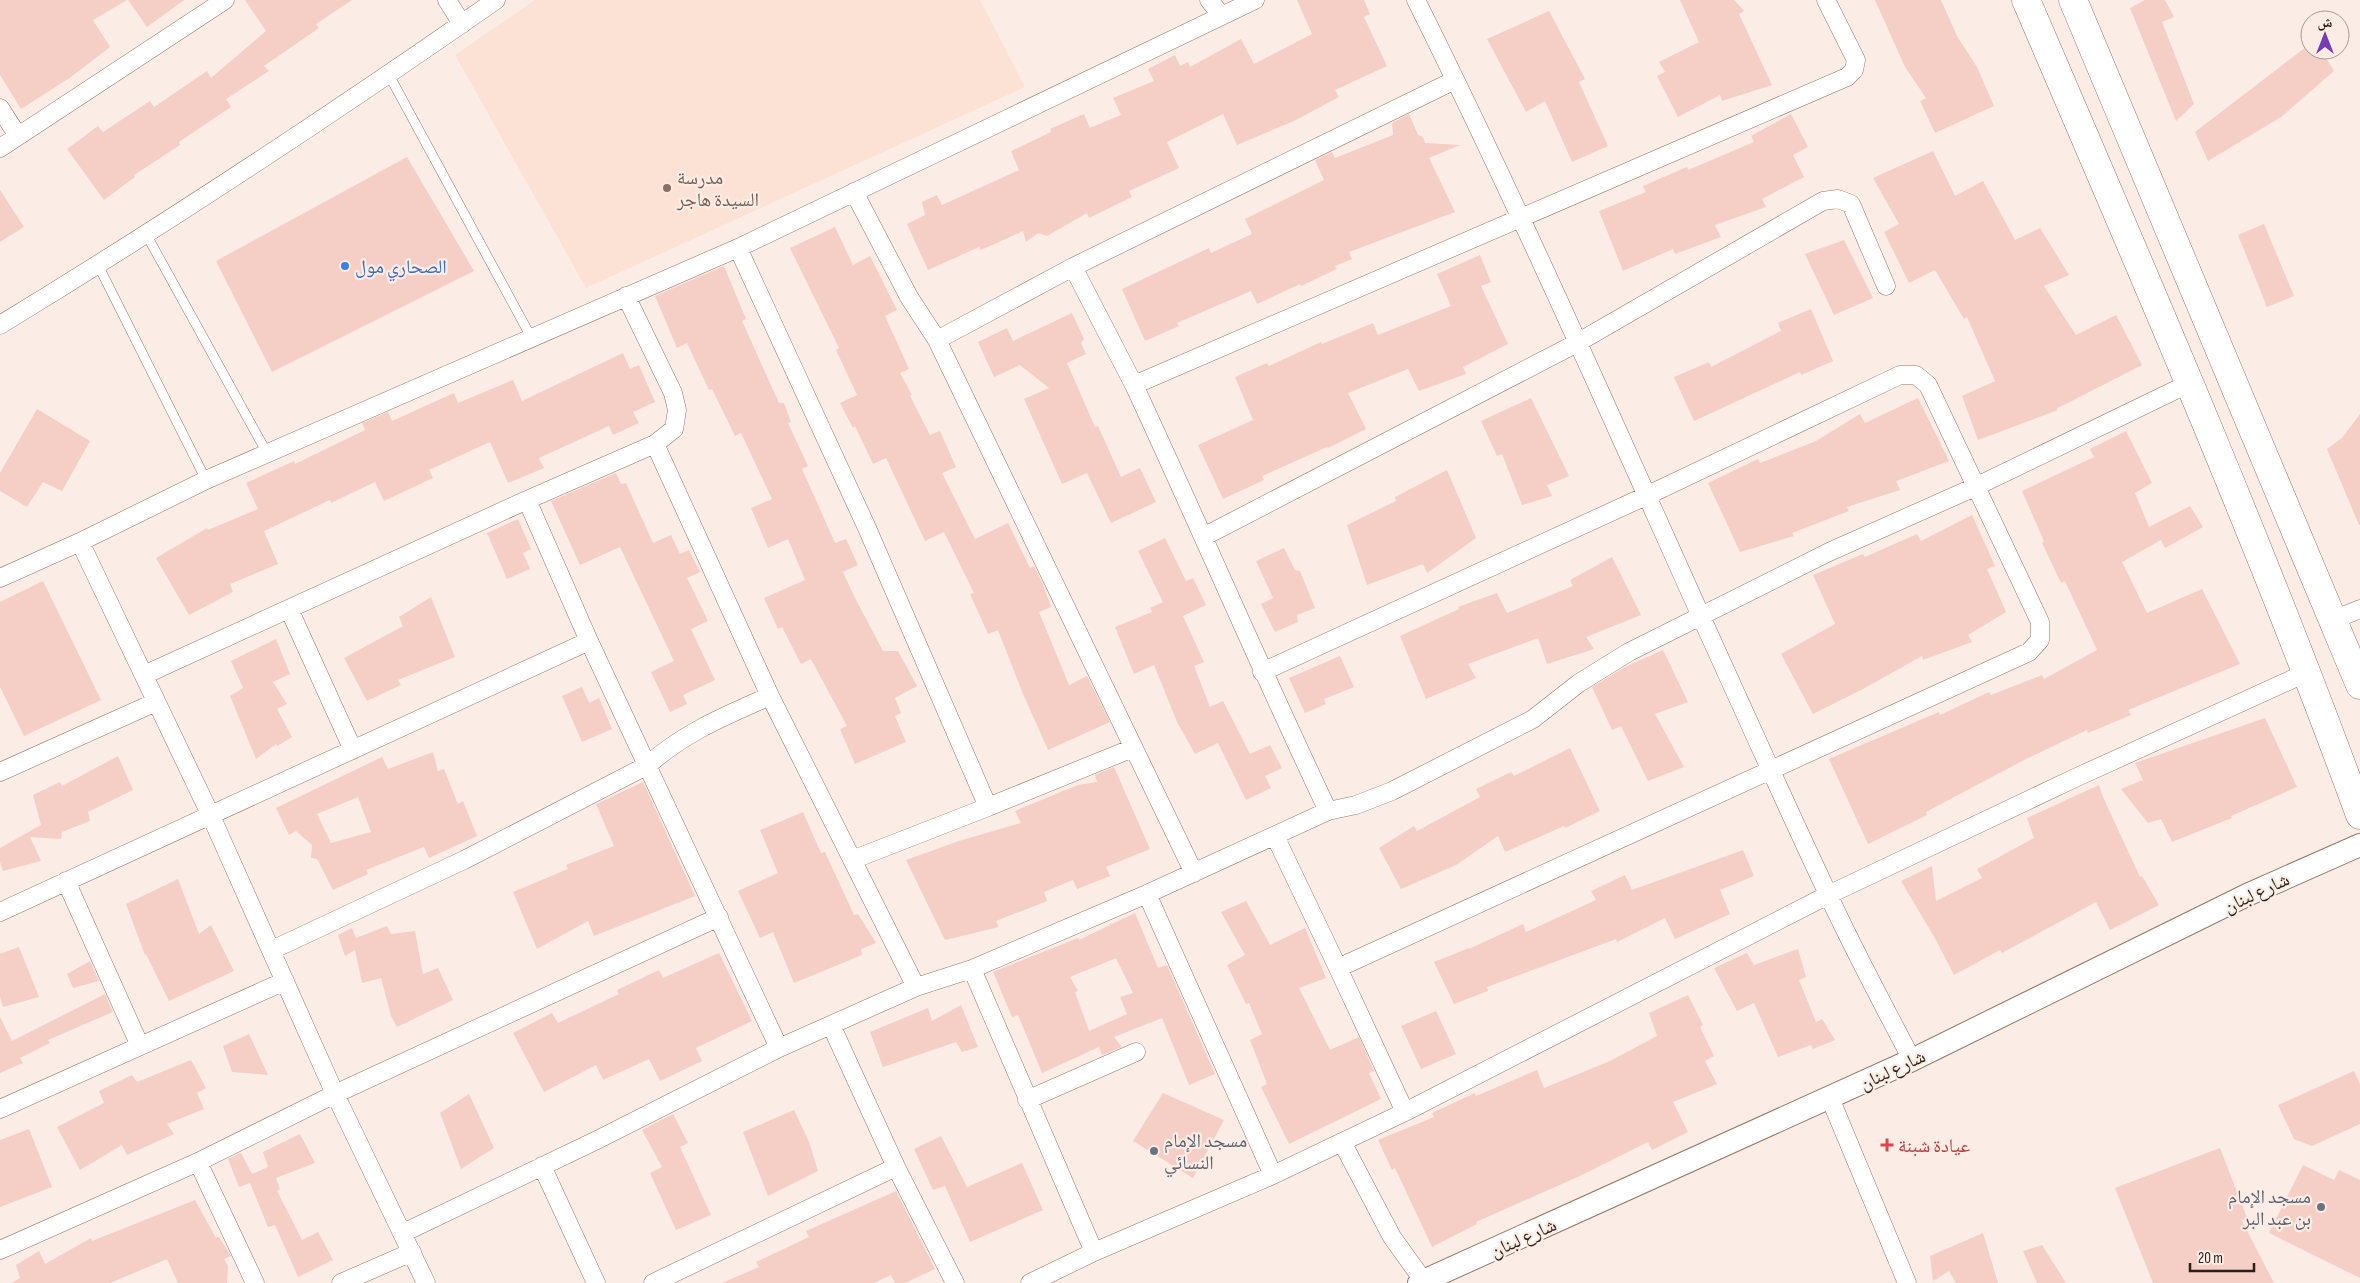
<svg xmlns="http://www.w3.org/2000/svg" width="2360" height="1283" viewBox="0 0 2360 1283" font-family="'Sofia Sans Condensed','Noto Naskh Arabic',sans-serif">
<style>
.built{fill:#fce2d4}
.building{fill:#f5cec5;fill-rule:evenodd}
.lines{fill:none;stroke-linecap:round;stroke-linejoin:round}
.service-casing{stroke:#967766;stroke-width:10}
.minor-casing{stroke:#967766;stroke-width:19}
.tertiary-casing{stroke:#967766;stroke-width:24}
.primary-casing{stroke:#967766;stroke-width:29}
.service{stroke:#fff;stroke-width:9}
.minor{stroke:#fff;stroke-width:18}
.tertiary{stroke:#fff;stroke-width:22}
.primary{stroke:#fff;stroke-width:28}
.education-dot{fill:#8d6e63;stroke:#fbede5;stroke-width:2}
.shop-dot{fill:#3f7fe0;stroke:#fbede5;stroke-width:2}
.health-dot{fill:#e0444e;stroke:#fbede5;stroke-width:2}
.worship-dot{fill:#6b7280;stroke:#fbede5;stroke-width:2}
.labels{text-anchor:middle;stroke-width:4.5;stroke-linejoin:round;paint-order:stroke}
.education-label{font-size:19px;fill:#785e54;stroke:#fbede5;text-anchor:start}
.shop-label{font-size:19px;fill:#366cbe;stroke:#fbede5;text-anchor:start}
.street-label{font-size:19px;fill:#2b1f17;stroke:#fbede5}
.worship-label{font-size:19px;fill:#5b616d;stroke:#fbede5;text-anchor:start}
.health-label{font-size:19px;fill:#be3a42;stroke:#fbede5;text-anchor:start}
</style>
<rect width="100%" height="100%" fill="#fbede5"/>
<path class="built" d="M 535,0 L 980,0 L 1025,87 L 586,288 L 455,55 Z"/>
<path class="building" d="M 0,0 L 127,0 L 93,20 L 110,47 L 71,77 L 21,109 L 0,75 Z
M 128,0 L 184,0 L 147,27 Z
M 245,0 L 352,0 L 316,24 L 319,28 L 264,66 L 269,71 L 226,99 L 231,107 L 179,142 L 180,145 L 134,175 L 135,177 L 104,200 L 67,149 L 98,126 L 103,132 L 150,101 L 154,107 L 207,71 L 211,78 L 266,31 Z
M 1297,0 L 1364,0 L 1370,14 L 1364,17 L 1387,66 L 1335,90 L 1339,97 L 1294,121 L 1237,145 L 1223,114 L 1167,142 L 1179,168 L 1129,191 L 1132,197 L 1089,218 L 1087,213 L 1047,236 L 1038,233 L 1026,242 L 1023,231 L 981,250 L 979,247 L 928,270 L 907,224 L 925,215 L 922,202 L 937,195 L 942,205 L 1019,170 L 1011,151 L 1051,132 L 1050,129 L 1084,114 L 1090,128 L 1121,115 L 1113,98 L 1154,81 L 1148,69 L 1175,55 L 1180,66 L 1188,62 L 1190,67 L 1241,39 L 1254,64 L 1312,34 Z
M 1680,0 L 1734,0 L 1744,11 L 1739,14 L 1772,85 L 1722,101 L 1720,95 L 1678,117 L 1657,76 L 1665,72 L 1659,62 L 1699,42 Z
M 1875,0 L 1941,0 L 1957,36 L 1977,67 L 1994,106 L 1935,133 L 1920,101 L 1926,98 L 1905,67 Z
M 2145,0 L 2165,0 L 2174,17 L 2162,22 L 2194,104 L 2176,121 L 2130,8 Z
M 1549,11 L 1585,79 L 1579,82 L 1608,146 L 1572,162 L 1545,101 L 1526,112 L 1487,39 Z
M 2310,44 L 2310,50 L 2321,50 L 2334,71 L 2281,117 L 2208,161 L 2195,132 Z
M 1409,114 L 1418,135 L 1423,137 L 1425,143 L 1460,145 L 1429,158 L 1455,212 L 1349,252 L 1352,259 L 1335,266 L 1337,269 L 1301,286 L 1300,284 L 1257,304 L 1251,291 L 1177,323 L 1179,326 L 1145,341 L 1122,289 L 1209,248 L 1211,253 L 1252,234 L 1245,219 L 1324,180 L 1315,160 L 1332,152 L 1335,158 L 1393,135 L 1392,123 Z
M 1791,114 L 1808,147 L 1793,155 L 1804,177 L 1762,199 L 1766,207 L 1715,225 L 1721,237 L 1675,254 L 1673,249 L 1623,271 L 1599,211 L 1646,192 L 1643,186 L 1687,167 L 1688,170 L 1754,142 L 1751,136 Z
M 1933,151 L 1955,196 L 1983,181 L 2015,240 L 2040,228 L 2069,275 L 2044,286 L 2076,335 L 2116,315 L 2142,365 L 2056,409 L 2058,410 L 1978,440 L 1962,396 L 1995,381 L 1967,317 L 1964,319 L 1935,270 L 1909,283 L 1884,232 L 1899,224 L 1873,178 Z
M 407,157 L 474,271 L 272,372 L 216,261 Z
M 0,190 L 24,227 L 0,242 Z
M 2264,224 L 2294,296 L 2267,307 L 2238,235 Z
M 835,227 L 853,265 L 870,256 L 897,310 L 885,316 L 909,369 L 900,373 L 912,395 L 910,396 L 930,435 L 940,431 L 956,467 L 942,473 L 975,539 L 1008,523 L 1030,568 L 1034,566 L 1042,582 L 1051,607 L 1039,612 L 1069,685 L 1087,676 L 1110,722 L 1048,750 L 1023,694 L 998,630 L 988,634 L 970,594 L 974,593 L 944,532 L 925,541 L 886,458 L 873,464 L 855,426 L 853,428 L 840,403 L 857,395 L 836,350 L 839,348 L 790,248 Z
M 1844,240 L 1873,298 L 1834,315 L 1805,254 Z
M 1480,255 L 1491,282 L 1481,286 L 1508,344 L 1463,367 L 1466,374 L 1419,391 L 1408,369 L 1348,393 L 1366,429 L 1328,448 L 1327,447 L 1262,476 L 1264,480 L 1223,499 L 1198,445 L 1253,420 L 1235,377 L 1267,363 L 1269,366 L 1321,342 L 1322,344 L 1373,323 L 1378,335 L 1451,306 L 1437,274 Z
M 724,266 L 746,319 L 742,321 L 779,403 L 784,403 L 791,422 L 788,423 L 808,466 L 802,469 L 835,543 L 846,539 L 858,565 L 843,572 L 854,596 L 883,651 L 898,651 L 917,686 L 895,698 L 901,713 L 895,716 L 906,742 L 855,764 L 840,729 L 847,726 L 811,659 L 801,664 L 782,627 L 778,629 L 764,598 L 805,580 L 788,539 L 768,548 L 751,508 L 772,499 L 741,433 L 735,436 L 712,389 L 709,390 L 687,343 L 677,348 L 655,296 Z
M 1811,309 L 1833,361 L 1801,375 L 1800,372 L 1694,421 L 1674,377 L 1709,362 L 1711,367 L 1781,331 L 1778,323 Z
M 1072,313 L 1084,339 L 1081,343 L 1086,354 L 1067,363 L 1095,427 L 1098,426 L 1121,477 L 1140,468 L 1156,502 L 1111,523 L 1087,473 L 1062,484 L 1024,399 L 1049,388 L 1020,365 L 994,377 L 978,342 L 1007,328 L 1013,341 Z
M 623,353 L 630,369 L 639,365 L 655,402 L 633,412 L 639,423 L 613,435 L 609,426 L 539,458 L 544,468 L 508,483 L 490,442 L 429,470 L 433,478 L 384,501 L 375,482 L 331,503 L 330,500 L 264,531 L 278,564 L 230,584 L 233,592 L 189,615 L 156,558 L 207,528 L 208,530 L 258,509 L 246,483 L 294,461 L 295,464 L 365,430 L 362,423 L 388,412 L 392,421 L 454,393 L 458,403 L 513,380 L 522,401 Z
M 1531,398 L 1569,476 L 1547,485 L 1552,496 L 1522,505 L 1502,454 L 1497,456 L 1481,421 Z
M 1918,398 L 1949,461 L 1896,481 L 1900,490 L 1847,507 L 1849,511 L 1792,533 L 1794,536 L 1740,552 L 1708,483 L 1758,459 L 1760,463 L 1816,441 L 1860,414 L 1865,423 Z
M 37,409 L 90,441 L 62,491 L 43,482 L 27,507 L 0,491 L 0,473 Z
M 2360,414 L 2360,525 L 2359,525 L 2327,449 L 2342,438 Z
M 2126,431 L 2152,483 L 2135,493 L 2149,527 L 2190,506 L 2203,527 L 2165,548 L 2161,540 L 2122,562 L 2147,613 L 2202,589 L 2240,664 L 2128,710 L 2131,715 L 2088,733 L 2087,730 L 2024,760 L 1926,812 L 1927,815 L 1868,844 L 1829,759 L 1939,712 L 1940,715 L 1989,692 L 1991,695 L 2042,675 L 2044,679 L 2097,650 L 2065,581 L 2061,583 L 2042,543 L 2044,541 L 2022,491 L 2094,457 L 2090,449 Z
M 1447,470 L 1476,538 L 1427,573 L 1423,564 L 1367,585 L 1347,525 L 1396,501 L 1395,497 Z
M 616,473 L 621,484 L 626,483 L 653,543 L 671,535 L 680,554 L 689,550 L 700,572 L 687,578 L 708,621 L 691,629 L 715,680 L 683,695 L 687,704 L 670,712 L 651,672 L 674,661 L 620,547 L 580,565 L 551,501 Z
M 1972,515 L 1995,566 L 1987,569 L 2006,612 L 1968,635 L 1972,642 L 1923,660 L 1922,656 L 1863,689 L 1813,714 L 1781,654 L 1835,624 L 1813,575 L 1863,554 L 1865,557 L 1917,534 L 1921,541 Z
M 518,519 L 531,549 L 523,553 L 530,569 L 507,579 L 487,533 Z
M 1165,538 L 1186,581 L 1193,578 L 1206,605 L 1183,616 L 1204,662 L 1194,666 L 1210,707 L 1223,701 L 1250,754 L 1270,745 L 1282,768 L 1265,776 L 1271,788 L 1246,800 L 1218,743 L 1195,754 L 1177,722 L 1154,665 L 1134,674 L 1115,627 L 1152,612 L 1150,608 L 1163,602 L 1138,551 Z
M 1284,548 L 1295,570 L 1300,571 L 1315,608 L 1297,615 L 1298,622 L 1275,632 L 1261,604 L 1273,598 L 1256,561 Z
M 1612,557 L 1641,615 L 1586,637 L 1594,649 L 1547,664 L 1538,638 L 1468,664 L 1476,678 L 1426,699 L 1400,636 L 1459,609 L 1458,607 L 1497,593 L 1507,613 L 1573,586 L 1570,580 Z
M 43,581 L 101,700 L 24,736 L 0,687 L 0,602 Z
M 431,597 L 455,657 L 398,680 L 401,685 L 367,701 L 344,658 L 403,626 L 399,617 Z
M 276,639 L 290,674 L 273,682 L 287,704 L 277,709 L 292,737 L 277,746 L 276,744 L 256,759 L 230,696 L 243,688 L 231,661 Z
M 1663,650 L 1688,702 L 1655,714 L 1684,767 L 1648,781 L 1621,726 L 1612,730 L 1592,687 L 1625,667 Z
M 1340,656 L 1354,687 L 1324,699 L 1326,704 L 1305,713 L 1289,678 Z
M 582,687 L 589,703 L 599,698 L 612,729 L 582,742 L 562,696 Z
M 2265,718 L 2297,787 L 2231,816 L 2232,818 L 2172,842 L 2161,819 L 2148,823 L 2121,789 L 2143,780 L 2135,763 Z
M 1570,748 L 1600,811 L 1565,828 L 1564,826 L 1505,852 L 1498,836 L 1456,865 L 1401,889 L 1379,848 L 1414,826 L 1417,831 L 1480,797 L 1476,789 L 1511,772 L 1514,776 Z
M 433,752 L 438,771 L 444,769 L 458,804 L 463,801 L 477,836 L 429,858 L 424,847 L 366,870 L 368,874 L 333,890 L 317,859 L 311,858 L 312,845 L 296,831 L 289,835 L 276,808 L 382,757 L 388,769 ZM 358,797 L 371,832 L 331,843 L 317,814 Z
M 118,756 L 133,790 L 88,812 L 90,821 L 62,832 L 61,839 L 30,837 L 41,861 L 3,871 L 0,862 L 0,848 L 41,825 L 33,795 L 60,782 L 62,786 Z
M 1114,767 L 1150,849 L 1106,867 L 1110,876 L 1077,889 L 1073,880 L 1044,892 L 1047,901 L 996,921 L 999,927 L 945,940 L 906,860 L 959,841 L 1021,823 L 1015,811 L 1078,785 L 1097,782 L 1095,775 Z
M 643,782 L 695,896 L 594,936 L 588,921 L 537,949 L 513,892 L 568,869 L 566,865 L 614,846 L 596,804 Z
M 2099,785 L 2103,797 L 2140,877 L 2142,876 L 2159,905 L 2110,930 L 2096,902 L 2002,953 L 2000,950 L 1954,975 L 1936,940 L 1901,881 L 1932,866 L 1936,901 L 1982,878 L 1977,869 L 2034,838 L 2027,818 Z
M 803,812 L 821,853 L 825,852 L 854,915 L 858,914 L 876,943 L 861,949 L 862,955 L 794,983 L 773,932 L 760,938 L 738,891 L 778,873 L 760,830 Z
M 1743,850 L 1754,876 L 1720,890 L 1730,914 L 1675,939 L 1665,918 L 1617,942 L 1616,939 L 1487,987 L 1488,991 L 1454,1004 L 1434,962 L 1469,948 L 1469,949 L 1523,924 L 1526,932 L 1596,900 L 1591,891 L 1625,875 L 1632,890 Z
M 178,879 L 199,934 L 211,925 L 234,971 L 169,1001 L 146,954 L 145,955 L 126,904 Z
M 1246,901 L 1270,945 L 1305,928 L 1326,978 L 1299,988 L 1330,1050 L 1359,1037 L 1374,1071 L 1369,1073 L 1381,1099 L 1289,1144 L 1261,1087 L 1267,1084 L 1250,1040 L 1262,1034 L 1249,1003 L 1246,1004 L 1227,965 L 1245,955 L 1221,912 Z
M 1135,913 L 1158,968 L 1167,965 L 1215,1074 L 1189,1085 L 1162,1018 L 1114,1037 L 1122,1047 L 1102,1055 L 1099,1047 L 1042,1073 L 1018,1015 L 1012,1017 L 993,972 L 1078,938 L 1079,940 ZM 1116,958 L 1133,993 L 1120,997 L 1127,1014 L 1089,1031 L 1075,992 L 1078,991 L 1070,977 Z
M 387,926 L 391,934 L 415,931 L 423,974 L 438,968 L 453,1000 L 397,1027 L 391,1016 L 381,978 L 362,983 L 355,950 L 345,956 L 338,935 L 352,928 L 356,938 Z
M 19,947 L 39,997 L 3,1007 L 0,997 L 0,954 Z
M 1798,949 L 1806,977 L 1799,980 L 1816,1022 L 1822,1019 L 1835,1040 L 1813,1049 L 1811,1045 L 1778,1057 L 1754,1003 L 1737,1011 L 1714,968 L 1747,953 L 1754,965 Z
M 719,953 L 752,1021 L 696,1048 L 702,1061 L 660,1081 L 649,1059 L 603,1080 L 596,1065 L 544,1092 L 513,1033 L 552,1013 L 558,1023 L 619,994 L 617,990 L 659,970 L 663,978 Z
M 90,961 L 99,981 L 73,988 L 67,974 Z
M 105,994 L 113,1012 L 48,1040 L 50,1043 L 20,1058 L 23,1063 L 0,1073 L 0,1017 L 12,1041 Z
M 1688,995 L 1703,1025 L 1700,1027 L 1714,1056 L 1705,1061 L 1717,1084 L 1673,1102 L 1688,1132 L 1652,1150 L 1648,1142 L 1582,1175 L 1476,1222 L 1477,1224 L 1432,1247 L 1395,1168 L 1392,1170 L 1378,1140 L 1434,1117 L 1432,1113 L 1475,1093 L 1476,1096 L 1537,1070 L 1544,1088 L 1610,1061 L 1657,1036 L 1649,1013 Z
M 961,1005 L 978,1047 L 962,1052 L 956,1042 L 883,1067 L 870,1032 L 928,1008 L 932,1021 Z
M 1436,1011 L 1456,1054 L 1421,1069 L 1401,1026 Z
M 249,1034 L 268,1075 L 232,1072 L 223,1046 Z
M 191,1060 L 206,1088 L 197,1093 L 204,1109 L 167,1124 L 174,1134 L 127,1155 L 122,1145 L 80,1170 L 57,1127 L 104,1103 L 99,1091 L 132,1075 L 137,1082 Z
M 2354,1071 L 2360,1084 L 2360,1124 L 2312,1146 L 2294,1139 L 2278,1105 Z
M 1163,1093 L 1224,1120 L 1193,1178 L 1133,1141 Z
M 469,1094 L 494,1148 L 461,1169 L 440,1113 Z
M 794,1110 L 809,1142 L 818,1171 L 768,1196 L 743,1132 Z
M 673,1114 L 688,1143 L 680,1147 L 711,1215 L 676,1230 L 650,1173 L 662,1167 L 642,1130 Z
M 29,1129 L 52,1187 L 0,1207 L 0,1140 Z
M 300,1134 L 315,1163 L 276,1178 L 280,1189 L 277,1191 L 302,1240 L 318,1232 L 333,1260 L 298,1277 L 275,1225 L 268,1227 L 250,1183 L 239,1187 L 228,1159 L 241,1153 L 252,1174 L 268,1167 L 263,1152 Z
M 941,1136 L 967,1187 L 1022,1163 L 1043,1210 L 970,1242 L 945,1186 L 933,1190 L 914,1149 Z
M 2220,1148 L 2249,1223 L 2241,1219 L 2274,1283 L 2153,1283 L 2115,1188 Z
M 2303,1165 L 2334,1180 L 2339,1170 L 2360,1180 L 2360,1278 L 2269,1233 Z
M 896,1191 L 935,1269 L 905,1283 L 895,1283 L 891,1275 L 874,1283 L 722,1283 L 759,1267 L 756,1262 L 809,1237 L 806,1231 Z
M 195,1200 L 216,1238 L 219,1237 L 231,1256 L 224,1259 L 228,1266 L 227,1283 L 178,1283 L 167,1259 L 110,1283 L 12,1283 L 20,1278 L 16,1265 L 39,1251 L 45,1264 L 91,1238 L 92,1241 Z
M 1983,1233 L 1998,1283 L 1956,1283 L 1949,1271 L 1933,1281 L 1930,1256 Z
M 2042,1245 L 2066,1283 L 2037,1283 L 2023,1251 Z"/>
<g class="lines">
<g class="service-casing">
<path id="service" d="M 389,75 L 531,337
M 146,234 L 267,453
M 98,265 L 206,480"/>
</g>
<g class="minor-casing">
<path id="minor" d="M 447,0 L 462,24
M 1209,0 L 1221,15
M 1416,0 C 1562,293 1688,596 1827,892 C 1853,949 1883,1004 1912,1060
M 1455,80 L 1073,267 L 1134,385 L 1847,77 L 1854,70 L 1856,60 L 1826,0
M 0,108 L 18,136
M 0,148 L 225,0
M 854,192 L 909,297 L 937,340 L 1194,873
M 738,248 L 867,528 L 988,807 L 1133,748
M 626,296 L 673,393 L 677,410 L 674,429 L 655,444 L 770,696 L 916,987
M 0,325 C 169,222 334,113 496,0
M 937,340 L 1073,267
M 1134,385 C 1200,527 1261,670 1328,811
M 655,444 L 527,500 L 589,641 L 779,1048
M 1205,536 L 1577,343 L 1823,201 L 1838,199 L 1851,204 L 1886,286
M 80,542 L 211,816 L 335,1094 L 426,1283
M 0,578 L 80,542 L 206,480 L 738,248 L 1255,0
M 289,609 L 353,750
M 2333,620 L 2360,609
M 1262,672 L 1646,496 L 1900,375 L 1916,375 L 1928,385 L 2040,622 L 2040,640 L 2029,652 L 1338,968
M 144,675 L 527,500
M 0,772 L 156,702
M 1275,836 L 1338,968 L 1405,1112
M 852,860 L 988,807
M 66,881 L 140,1046
M 1147,894 L 1273,1175
M 0,912 L 589,641
M 272,950 L 464,860 L 648,765 C 685,732 725,716 770,696
M 972,969 L 1094,1252 L 1030,1283
M 831,1025 L 896,1167 L 955,1283
M 1830,1098 L 1907,1283
M 1027,1100 L 1136,1052
M 0,1109 L 285,981
M 1342,1142 L 1392,1237 L 1425,1283
M 198,1162 L 255,1283
M 542,1166 L 596,1283
M 403,1233 L 597,1140 L 779,1048 L 916,987 L 972,969 L 1147,894 L 1328,811 L 1356,805 L 1392,791 L 1533,719 L 1579,683 L 1629,652 L 1829,552 L 1975,487 L 2190,383
M 0,1250 L 198,1162 L 335,1094 L 719,917
M 1094,1252 L 1273,1175 L 1405,1112 L 1828,895 L 2075,778 L 2308,672
M 341,1283 L 412,1252
M 653,1283 L 896,1167"/>
</g>
<g class="tertiary-casing">
<path id="tertiary" d="M 1419,1283 L 1912,1060 L 2247,895 L 2360,845"/>
</g>
<g class="primary-casing">
<path id="primary" d="M 2026,0 C 2142,270 2259,539 2360,815
M 2073,0 L 2360,685"/>
</g>
<use href="#service" class="service"/>
<use href="#minor" class="minor"/>
<use href="#tertiary" class="tertiary"/>
<use href="#primary" class="primary"/>
</g>
<circle class="education-dot" cx="667" cy="188" r="5"/>
<circle class="shop-dot" cx="345" cy="266" r="5"/>
<path class="health-dot" d="M1884.5 1137.5h5v5h5v5h-5v5h-5v-5h-5v-5h5z"/>
<g class="worship-dot">
<circle cx="1154" cy="1151" r="5"/>
<circle cx="2321" cy="1207" r="5"/>
</g>
<g class="labels">
<g class="education-label">
<text x="677" y="184">مدرسة<tspan x="677" dy="22">السيدة هاجر</tspan></text>
</g>
<g class="shop-label">
<text x="355" y="273">الصحاري مول</text>
</g>
<g class="street-label">
<text transform="translate(2256 892) rotate(-25)" y="7">شارع لبنان</text>
<text transform="translate(1892 1069) rotate(-25)" y="7">شارع لبنان</text>
<text transform="translate(1523 1237) rotate(-24)" y="7">شارع لبنان</text>
</g>
<g class="worship-label">
<text x="1164" y="1147">مسجد الإمام<tspan x="1164" dy="22">النسائي</tspan></text>
<text x="2311" y="1203" text-anchor="end">مسجد الإمام<tspan x="2311" dy="22">بن عبد البر</tspan></text>
</g>
<g class="health-label">
<text x="1898" y="1152">عيادة شبنة</text>
</g>
</g>
<g transform="translate(2325 35)"><circle r="24" fill="#fbede5" stroke="#a89b93"/>
<path d="M0-4L9 19L0 12L-9 19Z" fill="#763cb2"/>
<text y="-8" font-size="14" font-weight="bold" text-anchor="middle" fill="#2b1f17">ش</text>
</g>
<path d="M2190 1263v8h64v-8" fill="none" stroke="#2b1f17" stroke-width="2.5"/>
<text x="2198" y="1263" font-size="15" fill="#2b1f17" stroke="#fbede5" stroke-width="4" paint-order="stroke">20 m</text>
</svg>
